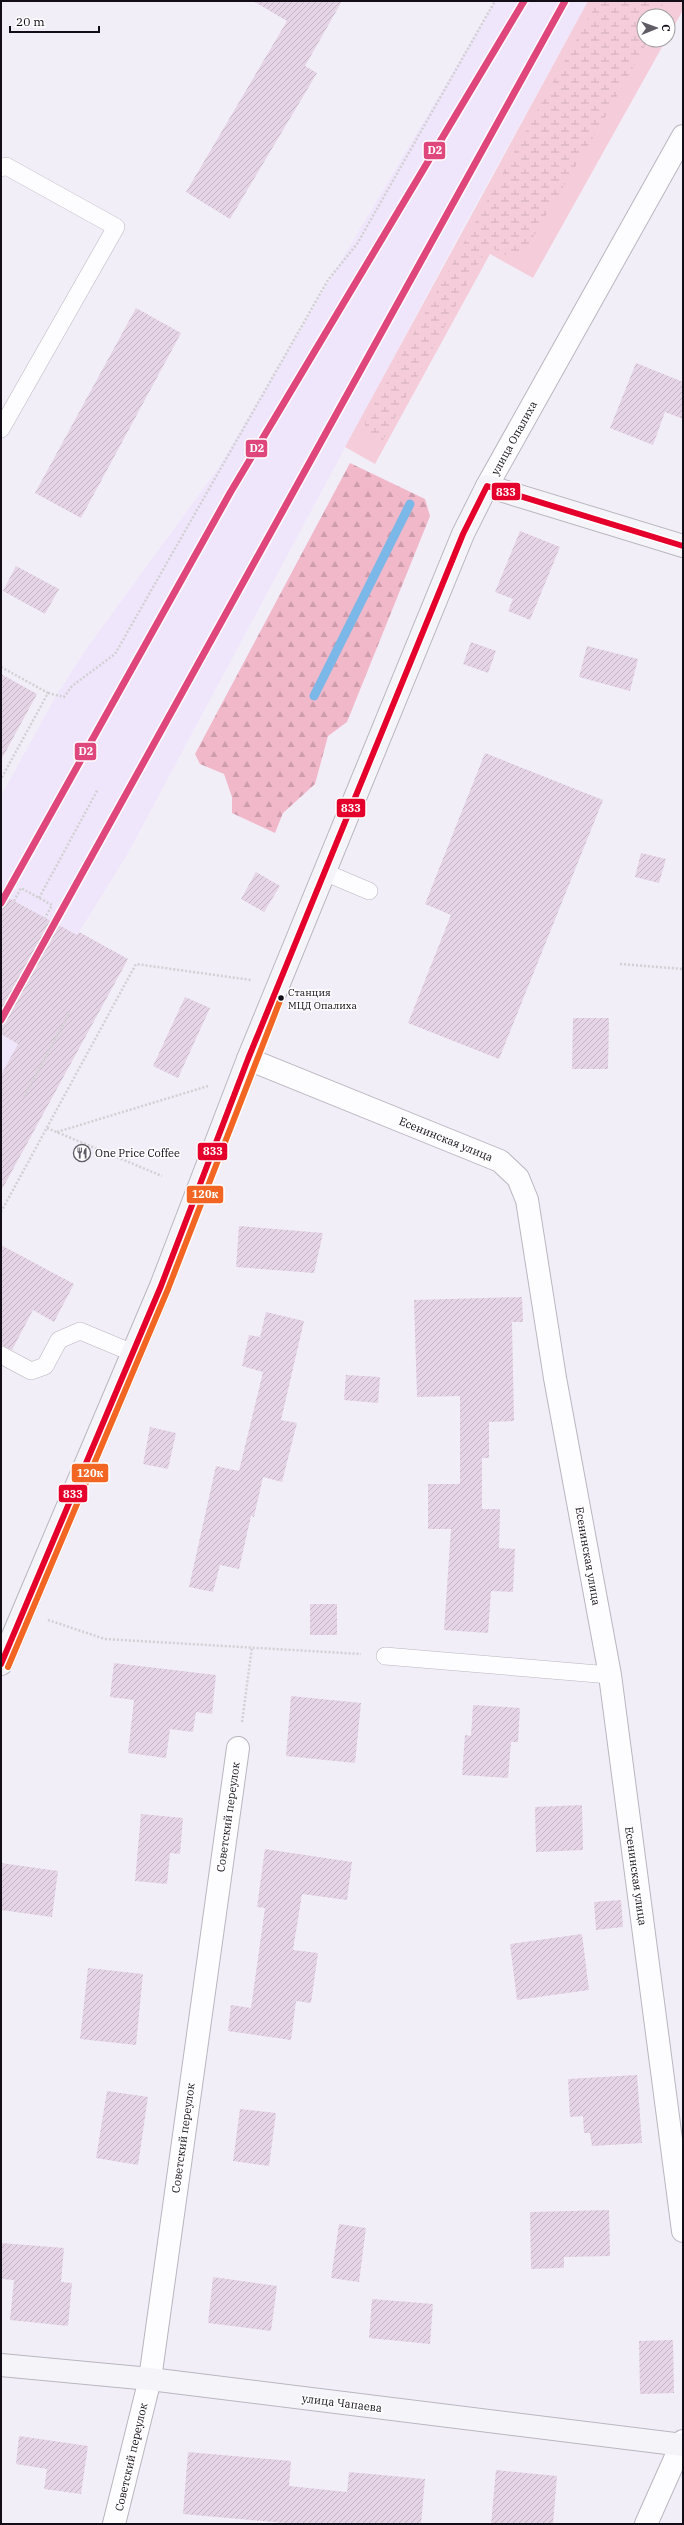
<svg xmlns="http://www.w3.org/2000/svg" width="684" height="2525" viewBox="0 0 684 2525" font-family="'IBM Plex Serif',serif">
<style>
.built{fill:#efe6fb}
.grass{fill:#f5cdda}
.forest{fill:url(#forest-firs)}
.wetland{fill:url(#wetland-marsh)}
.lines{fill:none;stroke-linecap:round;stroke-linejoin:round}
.stream{stroke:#7bb7e7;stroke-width:9}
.building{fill:url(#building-hatch)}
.lane-casing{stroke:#bab6c0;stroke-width:18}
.street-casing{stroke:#bab6c0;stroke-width:24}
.secondary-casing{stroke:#bab6c0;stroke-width:24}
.path{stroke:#d1d0d3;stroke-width:2.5;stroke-dasharray:2 2;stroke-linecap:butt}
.lane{stroke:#fdfcfe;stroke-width:17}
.street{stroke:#fdfcfe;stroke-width:22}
.secondary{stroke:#f5f5f9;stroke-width:22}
.bus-1-casing{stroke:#fff;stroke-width:9}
.bus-2-casing{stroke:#fff;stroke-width:9}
.bus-1{stroke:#e4002b;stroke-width:6}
.bus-2{stroke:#f26522;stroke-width:6}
.rail-1-casing{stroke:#fff;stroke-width:10}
.rail-1{stroke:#df477c;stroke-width:7}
.bus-dot{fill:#120d17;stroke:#fff;stroke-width:1.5}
.labels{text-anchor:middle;stroke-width:3;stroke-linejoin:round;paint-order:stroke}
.bus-label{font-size:10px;fill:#120d17;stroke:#fff;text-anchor:start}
.street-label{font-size:11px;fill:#120d17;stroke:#fff}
.poi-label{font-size:11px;fill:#120d17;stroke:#fff;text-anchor:start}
.line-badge{stroke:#fff;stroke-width:1.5}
.badge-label{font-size:11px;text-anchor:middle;font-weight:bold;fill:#fff}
</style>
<defs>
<pattern id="forest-firs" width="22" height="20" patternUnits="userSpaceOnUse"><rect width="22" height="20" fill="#f1b8ca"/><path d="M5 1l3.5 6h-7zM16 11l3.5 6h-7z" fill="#ce9dad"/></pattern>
<pattern id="wetland-marsh" width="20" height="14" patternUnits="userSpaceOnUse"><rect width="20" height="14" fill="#f5cdda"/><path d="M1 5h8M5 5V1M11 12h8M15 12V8" fill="none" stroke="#d1afba"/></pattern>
<pattern id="building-hatch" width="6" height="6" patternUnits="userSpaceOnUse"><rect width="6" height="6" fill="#e5d4e5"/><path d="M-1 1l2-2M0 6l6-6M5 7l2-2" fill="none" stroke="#c3b5c4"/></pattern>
</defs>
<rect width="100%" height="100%" fill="#f2eef8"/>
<path class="built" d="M 495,1 L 588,1 L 460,233 L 127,855 L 79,932 L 1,1075 L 1,796 L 57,694 L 89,645 L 219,467 Z"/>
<path class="grass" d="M 588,1 L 683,1 L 683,10 L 668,37 L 668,16 L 644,16 L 644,40 L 666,40 L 533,278 L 490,254 L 375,464 L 345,447 Z"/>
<path class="forest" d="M 350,463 L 425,499 L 430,516 L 347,722 L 328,736 L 315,784 L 283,813 L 275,833 L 232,813 L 232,797 L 224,774 L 200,764 L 195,754 Z"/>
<path class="wetland" d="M 598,1 L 664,1 L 658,16 L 644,16 L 644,40 L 647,40 L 644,48 L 603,121 L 521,257 L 514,259 L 488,246 L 382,442 L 365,433 L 365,421 Z"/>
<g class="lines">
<path class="stream" d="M 314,696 L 410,504"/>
</g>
<path class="building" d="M 253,1 L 342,1 L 305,66 L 317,73 L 230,219 L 186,192 L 287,21 Z
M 136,308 L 181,333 L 81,518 L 35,493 Z
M 636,363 L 683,382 L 683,419 L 665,412 L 653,445 L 610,428 Z
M 520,531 L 560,547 L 530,620 L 508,611 L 513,599 L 495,592 Z
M 16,566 L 59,589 L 45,614 L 3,591 Z
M 471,642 L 496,651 L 488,673 L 463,664 Z
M 587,646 L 638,659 L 630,691 L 579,677 Z
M 1,674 L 37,694 L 1,760 Z
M 485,753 L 603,800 L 499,1059 L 408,1023 L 451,915 L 425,904 Z
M 641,853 L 666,859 L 659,883 L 635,877 Z
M 256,872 L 280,886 L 264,912 L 241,899 Z
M 1,894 L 77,935 L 79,932 L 128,959 L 1,1191 L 1,1075 L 18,1044 L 1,1034 Z
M 185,997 L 210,1008 L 178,1078 L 153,1066 Z
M 573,1018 L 609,1018 L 608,1069 L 572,1069 Z
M 239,1226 L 323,1233 L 314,1273 L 236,1267 Z
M 1,1245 L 74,1284 L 54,1322 L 33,1310 L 12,1350 L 1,1345 Z
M 522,1297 L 523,1322 L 512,1322 L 514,1421 L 489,1422 L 489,1458 L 482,1458 L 482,1509 L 500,1509 L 499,1548 L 515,1549 L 513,1592 L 491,1591 L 488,1633 L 444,1630 L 451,1529 L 428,1529 L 428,1484 L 460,1484 L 460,1396 L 417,1397 L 414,1300 Z
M 266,1312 L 304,1321 L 281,1420 L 297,1423 L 282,1482 L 263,1477 L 254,1517 L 251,1516 L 239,1569 L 220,1565 L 213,1592 L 189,1587 L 216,1466 L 239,1471 L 263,1372 L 242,1366 L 249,1335 L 260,1337 Z
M 346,1375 L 380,1377 L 378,1403 L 344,1400 Z
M 150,1427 L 176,1433 L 168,1469 L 143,1464 Z
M 310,1604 L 337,1604 L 337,1635 L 310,1635 Z
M 114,1663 L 216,1675 L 212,1714 L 196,1712 L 193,1732 L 170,1729 L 166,1758 L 128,1753 L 134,1700 L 110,1697 Z
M 291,1696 L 361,1703 L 355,1763 L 286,1756 Z
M 473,1705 L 520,1708 L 518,1742 L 511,1742 L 508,1778 L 462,1775 L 465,1735 L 471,1736 Z
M 582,1805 L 583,1850 L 536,1852 L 535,1807 Z
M 141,1814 L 183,1818 L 180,1854 L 170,1853 L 167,1884 L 135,1881 Z
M 265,1849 L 352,1862 L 347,1900 L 302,1894 L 293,1950 L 318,1953 L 311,2003 L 296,2001 L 291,2040 L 228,2031 L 231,2005 L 251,2008 L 265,1908 L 257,1907 Z
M 1,1863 L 58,1871 L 52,1917 L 1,1910 Z
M 621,1900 L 623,1927 L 596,1930 L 594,1902 Z
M 582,1934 L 589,1990 L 517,2000 L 510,1944 Z
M 88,1968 L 143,1974 L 136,2045 L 80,2039 Z
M 637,2075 L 642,2143 L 592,2146 L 590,2133 L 584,2133 L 583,2116 L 570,2117 L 568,2079 Z
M 107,2091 L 148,2097 L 138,2165 L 96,2158 Z
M 240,2109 L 276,2113 L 269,2166 L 233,2161 Z
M 609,2210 L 610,2256 L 564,2257 L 564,2268 L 531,2269 L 530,2212 Z
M 339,2224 L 366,2228 L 359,2282 L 331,2278 Z
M 1,2243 L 64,2248 L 61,2282 L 72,2283 L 68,2326 L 10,2320 L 14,2280 L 1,2279 Z
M 213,2277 L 277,2286 L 271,2331 L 208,2323 Z
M 372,2299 L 433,2304 L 430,2344 L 369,2338 Z
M 673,2340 L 674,2393 L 640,2394 L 639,2341 Z
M 19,2436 L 88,2446 L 81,2494 L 44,2489 L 47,2469 L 16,2464 Z
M 188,2452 L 291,2461 L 289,2486 L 347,2492 L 349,2472 L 425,2479 L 421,2524 L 296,2524 L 183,2514 Z
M 496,2470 L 557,2476 L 553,2524 L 491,2524 Z"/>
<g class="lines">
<g class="lane-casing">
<path id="lane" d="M 1,168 L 6,166 L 116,227 L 1,429
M 324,872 L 369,891
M 1,1355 L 31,1371 L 45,1366 L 59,1340 L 80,1331 L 133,1353
M 385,1656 L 610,1675"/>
</g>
<g class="street-casing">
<path id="street" d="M 487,486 L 683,136
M 248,1059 L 500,1161 L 518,1178 L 527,1200 L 555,1378 L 610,1675 L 683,2231
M 114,2524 L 150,2379 L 238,1748
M 646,2524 L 683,2441"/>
</g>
<g class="secondary-casing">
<path id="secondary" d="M 1,1664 L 161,1286 L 248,1059 L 463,534 L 487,486 L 683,546
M 1,2365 L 150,2379 L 683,2445"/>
</g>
<path class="path" d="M 1,667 L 48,693 L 1,779
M 48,693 L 64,697 L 72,686 L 115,654 L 328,280 L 357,244 L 495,1
M 39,898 L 98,789
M 14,901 L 21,888 L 52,905 L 45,918
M 620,964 L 683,969
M 24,1097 L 70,1012
M 47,1128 L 162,1176
M 57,1132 L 208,1086
M 1,1212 L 136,964 L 251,980
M 48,1620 L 105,1639 L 361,1654
M 242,1722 L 252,1647"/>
<use href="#lane" class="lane"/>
<use href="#street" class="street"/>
<use href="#secondary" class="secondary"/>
<g class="bus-1-casing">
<path id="bus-1" d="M 1,1664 L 161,1286 L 248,1059 L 463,534 L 487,486 L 683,546"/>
</g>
<g class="bus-2-casing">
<path id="bus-2" d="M 8,1667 L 168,1289 L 281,998"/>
</g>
<use href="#bus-1" class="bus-1"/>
<use href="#bus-2" class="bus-2"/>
<g class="rail-1-casing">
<path id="rail-1" d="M 1,903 L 230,493 L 524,1
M 1,1020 L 565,1"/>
</g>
<use href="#rail-1" class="rail-1"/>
</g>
<defs>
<g id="restaurant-ring" transform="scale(0.9)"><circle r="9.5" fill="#fff" stroke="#605c66" stroke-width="1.5"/><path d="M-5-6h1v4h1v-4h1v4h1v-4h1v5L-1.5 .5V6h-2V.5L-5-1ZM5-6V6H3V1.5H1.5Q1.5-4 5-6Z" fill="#605c66"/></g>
</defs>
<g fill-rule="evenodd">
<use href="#restaurant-ring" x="82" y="1153"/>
</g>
<circle class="bus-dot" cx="281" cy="998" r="3.5"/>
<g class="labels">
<g class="bus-label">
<text x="288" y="996">Станция<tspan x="288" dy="13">МЦД Опалиха</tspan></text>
</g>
<g class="street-label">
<text transform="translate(514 438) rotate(-61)" y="4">улица Опалиха</text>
<text transform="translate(446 1139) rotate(22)" y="4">Есенинская улица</text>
<text transform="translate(588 1556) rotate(80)" y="4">Есенинская улица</text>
<text transform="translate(228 1817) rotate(-82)" y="4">Советский переулок</text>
<text transform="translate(636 1876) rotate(82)" y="4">Есенинская улица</text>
<text transform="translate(183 2138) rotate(-82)" y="4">Советский переулок</text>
<text transform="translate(342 2403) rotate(7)" y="4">улица Чапаева</text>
<text transform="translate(131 2457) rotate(-77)" y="4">Советский переулок</text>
</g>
<g class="poi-label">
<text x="95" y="1157">One Price Coffee</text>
</g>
</g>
<g class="line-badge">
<rect x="423" y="141" width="23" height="19" rx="4" fill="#df477c"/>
<rect x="245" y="439" width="23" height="19" rx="4" fill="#df477c"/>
<rect x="491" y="482" width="30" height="19" rx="4" fill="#e4002b"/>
<rect x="74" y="742" width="23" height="19" rx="4" fill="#df477c"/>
<rect x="336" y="798" width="30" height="20" rx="4" fill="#e4002b"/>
<rect x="197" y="1142" width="31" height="19" rx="4" fill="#e4002b"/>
<rect x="186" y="1185" width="38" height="19" rx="4" fill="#f26522"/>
<rect x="71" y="1463" width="38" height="20" rx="4" fill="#f26522"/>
<rect x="58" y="1484" width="30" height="19" rx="4" fill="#e4002b"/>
</g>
<g class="badge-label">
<text x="435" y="154">D2</text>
<text x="257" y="452">D2</text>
<text x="506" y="496">833</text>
<text x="86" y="755">D2</text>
<text x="351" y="812">833</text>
<text x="213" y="1155">833</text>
<text x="205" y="1198">120к</text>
<text x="90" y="1477">120к</text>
<text x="73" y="1498">833</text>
</g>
<rect width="684" height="2525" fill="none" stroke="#120d17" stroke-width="4"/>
<g transform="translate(656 28) rotate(89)"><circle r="19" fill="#ffffff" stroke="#a09ea2"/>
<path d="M0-3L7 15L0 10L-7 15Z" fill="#605c66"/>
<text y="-6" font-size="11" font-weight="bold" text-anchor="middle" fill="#120d17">С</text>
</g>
<path d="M10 26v6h89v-6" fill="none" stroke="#120d17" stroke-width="2"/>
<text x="16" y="26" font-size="12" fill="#120d17" stroke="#ffffff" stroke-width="3" paint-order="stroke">20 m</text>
</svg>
